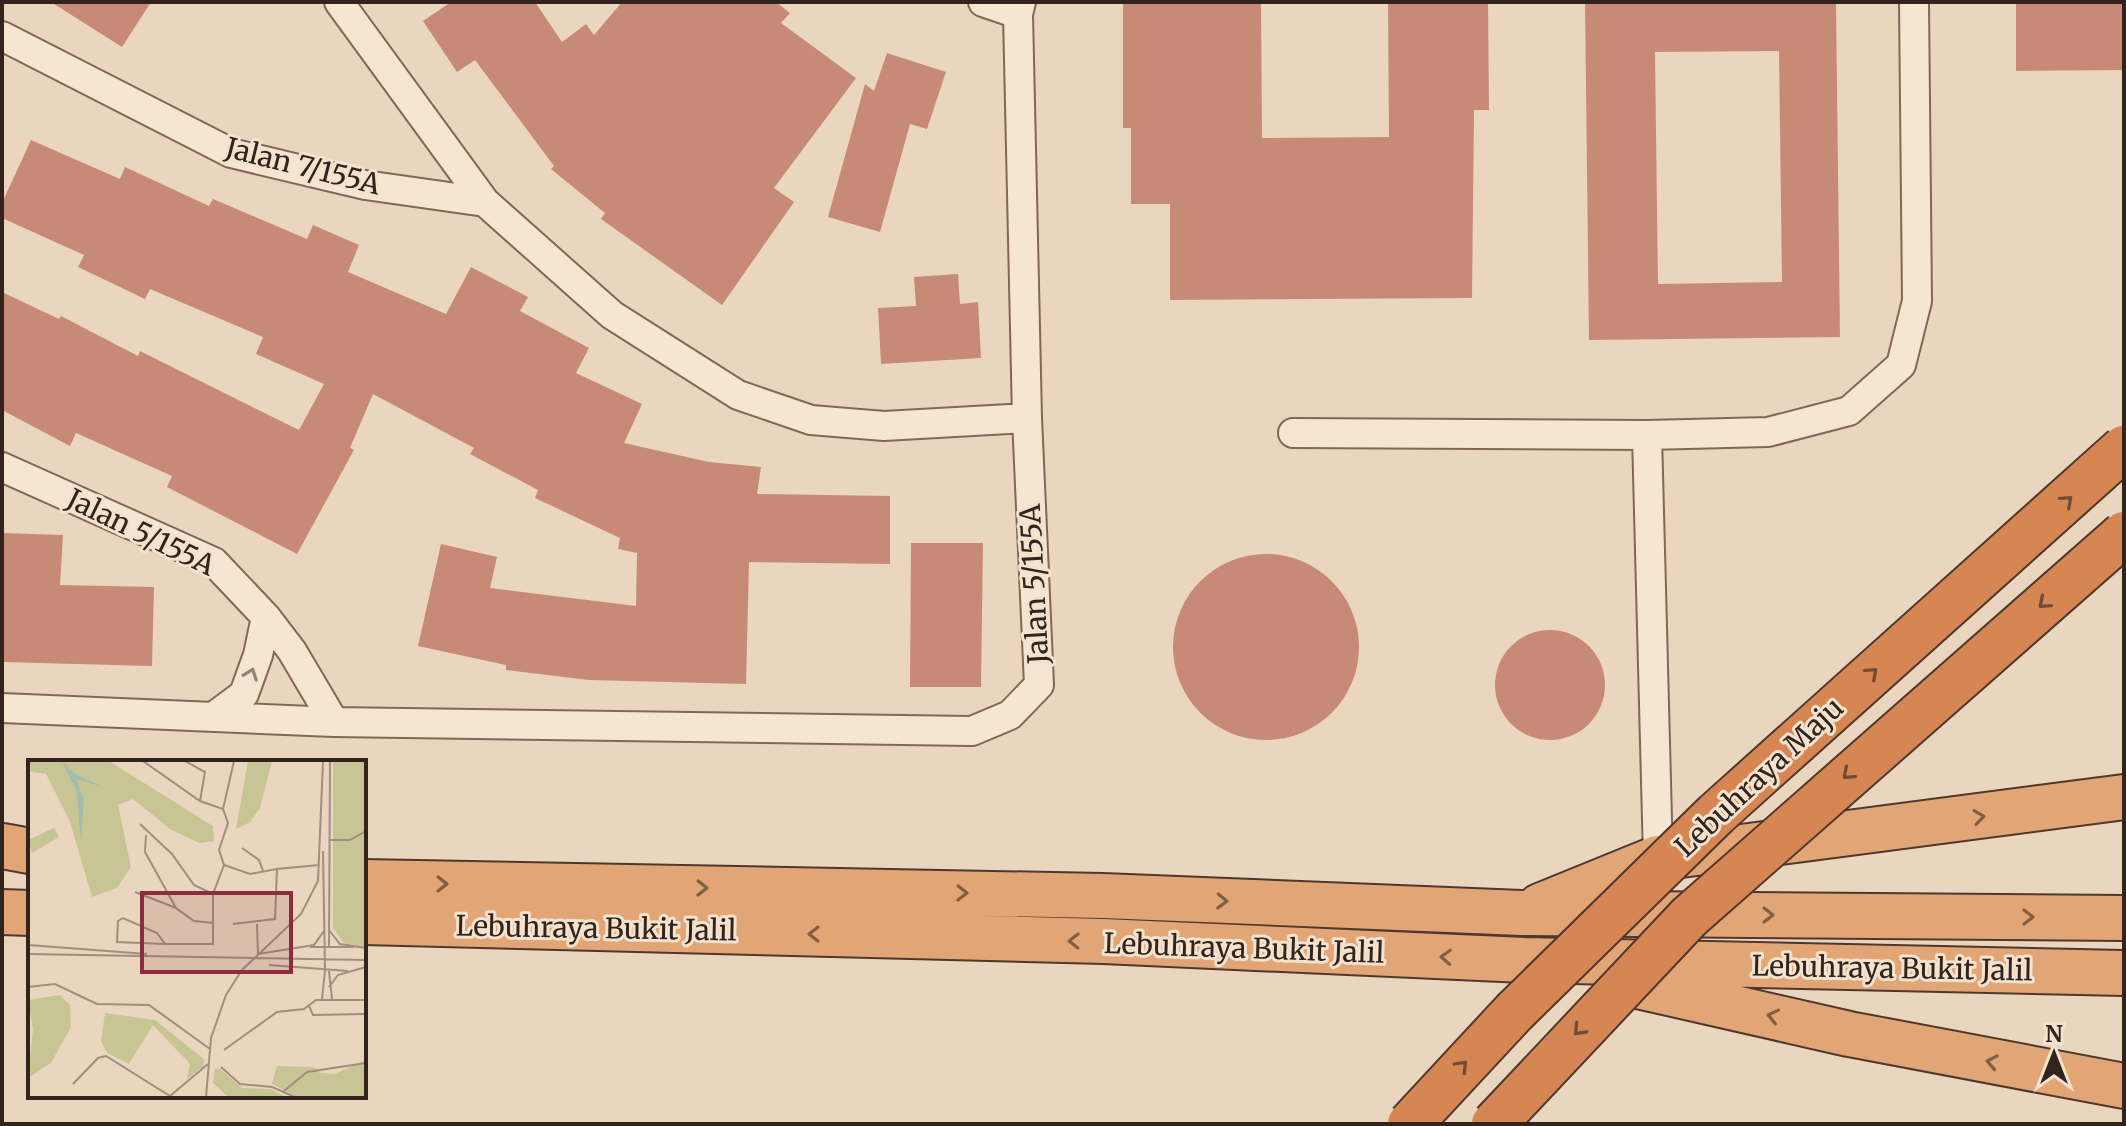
<svg xmlns="http://www.w3.org/2000/svg" width="2126" height="1126" viewBox="0 0 2126 1126" font-family="Merriweather,serif">
<style>
.building{fill:#c78a77;fill-rule:evenodd}
.lines{fill:none;stroke-linecap:round;stroke-linejoin:round}
.minor-casing{stroke:#826758;stroke-width:32}
.trunk-casing{stroke:#4f372d;stroke-width:48}
.minor{stroke:#f6e5d1;stroke-width:28}
.trunk{stroke:#e2a576;stroke-width:44}
.motorway-bridge-casing{stroke:#4f372d;stroke-width:48;stroke-linecap:butt}
.motorway-bridge{stroke:#d68653;stroke-width:44}
.oneway{stroke:#744b32}
.oneway2{stroke:#948476}
.oneway3{stroke:#815e44}
.labels{text-anchor:middle;stroke-width:6;stroke-linejoin:round;paint-order:stroke}
.street-label{font-size:28px;fill:#32231c;stroke:#f2e2ce}
.inset-road{fill:none;stroke:#a08e7e;stroke-width:2}
.view{fill:#8d2c3e;fill-opacity:0.15;stroke:#8d2c3e;stroke-width:4}
.inset-edge{fill:none;stroke:#32231c;stroke-width:4}
</style>
<rect width="100%" height="100%" fill="#ead6bf"/>
<path class="building" d="M 51,2 L 151,2 L 122,47 Z
M 451,2 L 535,2 L 562,42 L 586,24 L 594,35 L 622,2 L 776,2 L 790,13 L 781,23 L 856,78 L 774,188 L 794,202 L 722,305 L 601,219 L 605,213 L 551,169 L 554,166 L 475,60 L 457,72 L 423,21 Z
M 1123,2 L 1261,2 L 1262,138 L 1389,137 L 1388,2 L 1488,2 L 1489,110 L 1474,110 L 1472,298 L 1170,300 L 1170,204 L 1131,204 L 1131,128 L 1123,128 Z
M 1585,2 L 1836,2 L 1840,337 L 1589,340 ZM 1779,51 L 1782,282 L 1658,284 L 1655,52 Z
M 2016,2 L 2124,2 L 2124,70 L 2016,71 Z
M 887,53 L 946,72 L 927,129 L 910,124 L 880,232 L 828,217 L 865,84 L 874,91 Z
M 31,140 L 120,179 L 125,167 L 209,206 L 213,199 L 307,239 L 313,225 L 359,245 L 348,272 L 446,314 L 471,267 L 528,297 L 520,311 L 589,348 L 576,373 L 642,404 L 624,443 L 709,462 L 761,467 L 757,494 L 890,496 L 890,564 L 749,562 L 746,684 L 589,680 L 506,670 L 506,665 L 418,646 L 441,544 L 497,557 L 490,588 L 636,606 L 637,553 L 618,549 L 620,538 L 535,498 L 538,490 L 470,454 L 474,448 L 373,394 L 350,448 L 354,450 L 297,554 L 167,487 L 172,476 L 76,433 L 70,446 L 2,410 L 2,292 L 59,319 L 61,316 L 138,356 L 140,351 L 299,430 L 324,384 L 256,354 L 263,337 L 150,289 L 145,299 L 78,267 L 84,255 L 2,218 L 2,203 Z
M 958,274 L 960,304 L 978,302 L 981,358 L 881,364 L 878,308 L 916,306 L 914,277 Z
M 2,533 L 63,535 L 60,585 L 154,587 L 152,666 L 2,662 Z
M 911,543 L 983,543 L 981,687 L 910,687 Z
M1173 647a93 93 0 1 1 186 0a93 93 0 1 1-186 0Z
M1495 685a55 55 0 1 1 110 0a55 55 0 1 1-110 0Z"/>
<g class="lines">
<g class="minor-casing">
<path id="minor" d="M 339,2 L 485,202 L 612,315 L 738,395 L 811,420 L 884,426 L 1027,418
M 983,2 L 1018,14
M 2,36 L 231,153 L 365,185 L 485,202
M 1293,433 L 1647,435 L 1768,432 L 1849,411 L 1901,365 L 1917,301 L 1914,2
M 1647,435 L 1658,858
M 2,467 L 214,562 L 266,617 L 292,651 L 334,722
M 2,708 L 334,722 L 972,731 L 1010,715 L 1039,685 L 1027,418 L 1018,14 L 1021,2
M 213,717 L 244,694 L 258,655 L 266,617"/>
</g>
<g class="trunk-casing">
<path id="trunk" d="M 2,846 L 30,851
M 364,882 L 1103,896 L 1522,913 L 2124,918
M 1540,906 L 1658,858 L 2124,797
M 2,912 L 30,913
M 364,922 L 1103,941 L 1524,960 L 2124,973
M 1616,981 L 1849,1034 L 2124,1086"/>
</g>
<use href="#minor" class="minor"/>
<use href="#trunk" class="trunk"/>
<g class="motorway-bridge-casing">
<path id="motorway-bridge" d="M 1410,1124 L 1514,1012 L 1716,814 L 2124,448
M 1494,1124 L 1689,917 L 2124,534"/>
</g>
<use href="#motorway-bridge" class="motorway-bridge"/>
</g>
<defs><path id="oneway-chevron" d="M-2-3.5L2.5 0L-2 3.5" fill="none" stroke-width="1.6" stroke-linecap="round" stroke-linejoin="round" transform="scale(2)"/></defs>
<g class="oneway">
<use href="#oneway-chevron" transform="translate(2067 501) rotate(-42)"/>
<use href="#oneway-chevron" transform="translate(2044 603) rotate(139)"/>
<use href="#oneway-chevron" transform="translate(1872 673) rotate(-42)"/>
<use href="#oneway-chevron" transform="translate(1848 774) rotate(139)"/>
<use href="#oneway-chevron" transform="translate(1579 1030) rotate(133)"/>
<use href="#oneway-chevron" transform="translate(1462 1066) rotate(-46)"/>
</g>
<use class="oneway2" href="#oneway-chevron" transform="translate(251 674) rotate(-70)"/>
<g class="oneway3">
<use href="#oneway-chevron" transform="translate(1979 817) rotate(-8)"/>
<use href="#oneway-chevron" transform="translate(442 884) rotate(1)"/>
<use href="#oneway-chevron" transform="translate(702 888) rotate(1)"/>
<use href="#oneway-chevron" transform="translate(962 893) rotate(1)"/>
<use href="#oneway-chevron" transform="translate(1222 901) rotate(2)"/>
<use href="#oneway-chevron" transform="translate(1768 915)"/>
<use href="#oneway-chevron" transform="translate(2028 917)"/>
<use href="#oneway-chevron" transform="translate(814 934) rotate(-179)"/>
<use href="#oneway-chevron" transform="translate(1074 941) rotate(-179)"/>
<use href="#oneway-chevron" transform="translate(1446 957) rotate(-177)"/>
<use href="#oneway-chevron" transform="translate(1773 1016) rotate(-167)"/>
<use href="#oneway-chevron" transform="translate(1992 1062) rotate(-169)"/>
</g>
<g class="labels">
<g class="street-label">
<text transform="translate(303 166) rotate(14)" y="10">Jalan 7/155A</text>
<text transform="translate(141 532) rotate(26)" y="10">Jalan 5/155A</text>
<text transform="translate(1034 584) rotate(-93)" y="10">Jalan 5/155A</text>
<text transform="translate(1759 777) rotate(-43)" y="10">Lebuhraya Maju</text>
<text transform="translate(596 928) rotate(1)" y="10">Lebuhraya Bukit Jalil</text>
<text transform="translate(1244 948) rotate(2)" y="10">Lebuhraya Bukit Jalil</text>
<text transform="translate(1892 968) rotate(1)" y="10">Lebuhraya Bukit Jalil</text>
</g>
</g>
<g transform="translate(28 760)">
<rect width="338" height="338" fill="#ead6bf"/>
<path d="M 0,1 L 81,1 L 185,66 L 186,81 L 171,83 L 142,69 L 105,39 L 90,45 L 103,107 L 89,128 L 64,137 L 42,62 L 18,14 L 0,11 ZM 220,1 L 244,1 L 232,48 L 222,62 L 208,69 ZM 305,1 L 338,1 L 338,187 L 316,183 L 305,168 ZM 26,68 L 31,77 L 4,93 L 0,80 ZM 32,235 L 42,245 L 43,267 L 23,303 L 0,318 L 5,269 L 0,240 ZM 77,253 L 127,260 L 176,299 L 176,306 L 159,319 L 162,304 L 125,265 L 101,304 L 79,293 L 73,281 ZM 338,300 L 338,337 L 270,337 L 244,324 L 249,306 L 286,307 L 292,313 L 306,314 ZM 191,308 L 214,328 L 243,329 L 258,337 L 200,337 L 185,323 L 187,309 Z" fill="#c7c594"/>
<path d="M 34,1 L 45,13 L 75,27 L 48,19 L 56,40 L 53,81 L 49,33 Z" fill="#a2bdb0"/>
<path class="inset-road" d="M 115,1 L 172,41 L 195,49 L 200,63 L 191,90 L 196,105 L 222,114 L 249,109M 157,1 L 177,12 L 172,41M 195,49 L 206,1M 112,64 L 144,94 L 166,125 L 185,134M 118,75 L 117,92 L 148,148 L 166,161 L 186,163M 301,80 L 322,80 L 338,71M 214,88 L 231,100 L 235,111M 295,91 L 297,211M 107,132 L 148,148M 205,164 L 247,159 L 249,109 L 291,105M 229,164 L 230,194M 301,170 L 312,184 L 338,188M 137,184 L 129,173 L 95,158 L 90,161 L 89,182 L 137,184 L 185,184 L 185,134 L 196,105M 0,185 L 119,194M 282,187 L 326,187M 301,188 L 302,1M 0,194 L 338,200M 230,194 L 286,185 L 296,171M 241,205 L 320,211M 301,211 L 304,239M 0,227 L 27,224 L 69,244 L 121,245 L 182,289M 301,227 L 310,215 L 338,207M 294,239 L 297,211M 281,246 L 285,255 L 338,254M 196,290 L 249,252 L 276,249 L 288,240 L 338,240M 193,307 L 212,324 L 244,327 L 267,337M 45,324 L 70,298 L 78,296 L 142,336 L 180,304M 256,331 L 279,312 L 338,303M 178,337 L 183,278 L 198,235 L 214,210 L 273,154 L 290,121 L 295,1"/>
<path class="view" d="M 114,133 L 263,133 L 263,212 L 114,212 Z"/>
<rect width="338" height="338" class="inset-edge"/>
</g>
<rect width="2126" height="1126" fill="none" stroke="#32231c" stroke-width="8"/>
<g transform="translate(2054 1054)" stroke="#f2e2ce" stroke-width="6" paint-order="stroke">
<path d="M0-6L14 30L0 20L-14 30Z" fill="#32231c"/>
<text y="-12" font-size="22" font-weight="bold" text-anchor="middle" fill="#32231c">N</text>
</g>
</svg>
